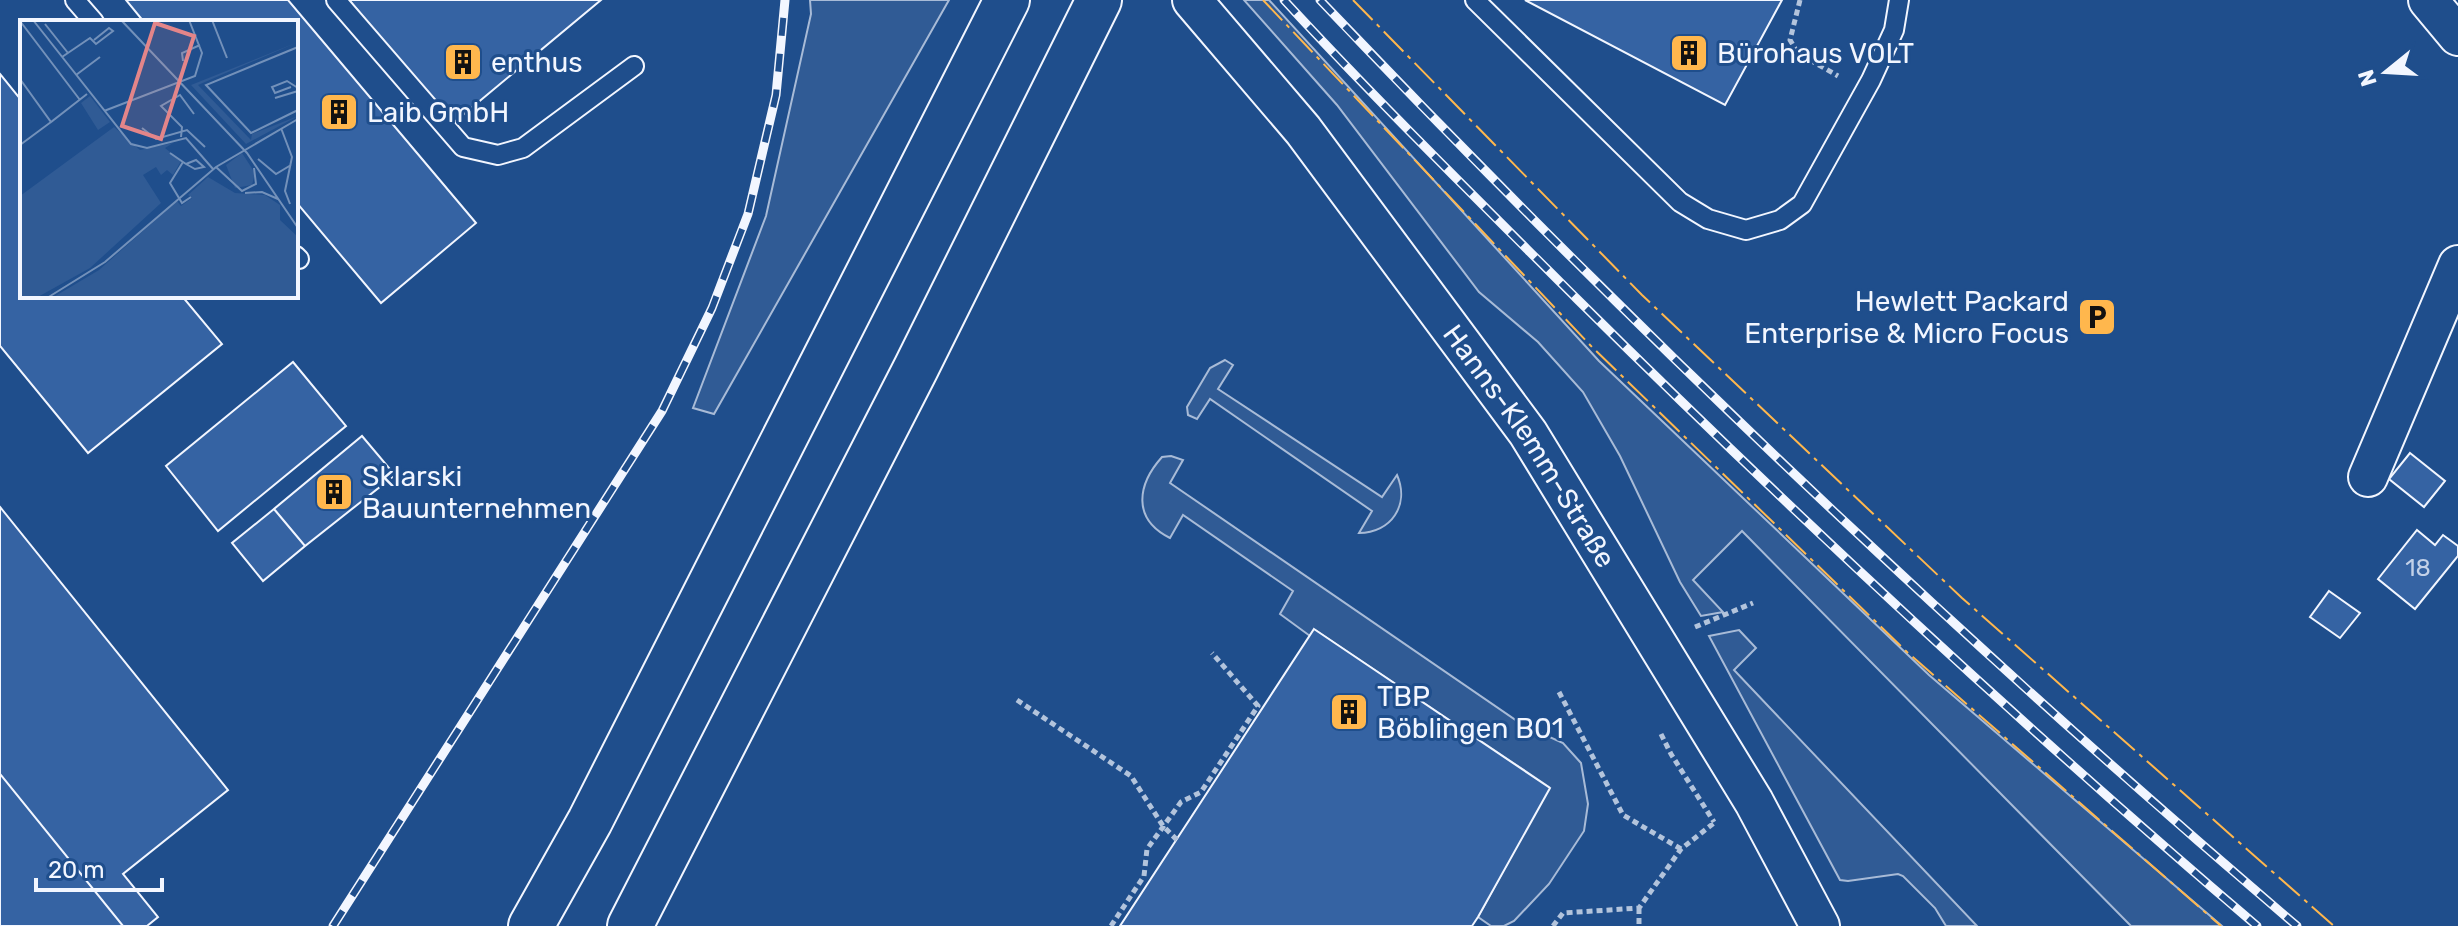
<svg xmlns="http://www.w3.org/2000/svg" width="2458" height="926" viewBox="0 0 2458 926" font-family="Rubik,sans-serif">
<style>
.green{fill:#305b95;stroke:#a8bbd7;stroke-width:2}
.building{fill:#3563a3;stroke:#f2f6ff;stroke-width:2}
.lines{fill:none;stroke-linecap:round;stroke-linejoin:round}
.service-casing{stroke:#f2f6ff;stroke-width:22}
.minor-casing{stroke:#f2f6ff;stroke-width:42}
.trunk-casing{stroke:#f2f6ff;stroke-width:48}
.path{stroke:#b3c4dc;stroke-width:5;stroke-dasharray:6 4;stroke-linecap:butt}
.service{stroke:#1f4e8c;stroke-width:18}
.minor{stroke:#1f4e8c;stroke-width:38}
.trunk{stroke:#1f4e8c;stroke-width:44}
.rail-casing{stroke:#f2f6ff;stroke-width:9}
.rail{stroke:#1f4e8c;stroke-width:6;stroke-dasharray:18;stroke-linecap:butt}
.power{stroke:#ffb74d;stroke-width:2;stroke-dasharray:28 6 4 6;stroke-linecap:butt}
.labels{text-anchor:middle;stroke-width:6;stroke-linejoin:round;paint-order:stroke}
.number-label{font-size:24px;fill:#c3d1e8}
.poi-label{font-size:28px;fill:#f2f6ff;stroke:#1f4e8c;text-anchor:start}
.street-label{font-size:28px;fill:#f2f6ff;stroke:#1f4e8c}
.inset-road{fill:none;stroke:#7391ba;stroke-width:2}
.view{fill:#e38589;fill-opacity:0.15;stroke:#e38589;stroke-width:4}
.inset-edge{fill:none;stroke:#f2f6ff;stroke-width:4}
</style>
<rect width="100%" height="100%" fill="#1f4e8c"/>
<path class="green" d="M 810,0 L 949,0 L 714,414 L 693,408 L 766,216 L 811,14 Z
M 1244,0 L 1269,0 L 1599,361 L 1929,675 L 2222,926 L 2131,926 L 1742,531 L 1693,580 L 1723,612 L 1701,616 L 1680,582 L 1620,456 L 1583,392 L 1538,342 L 1479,292 L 1337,105 Z
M 1225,360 L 1233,365 L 1218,389 L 1382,497 L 1397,475 C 1410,505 1391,533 1359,533 L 1372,511 L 1210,399 L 1197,419 L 1188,415 L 1187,407 L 1210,368 Z
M 1171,456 L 1183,460 L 1170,483 L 1523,725 L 1563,743 L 1581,763 L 1588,804 L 1584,831 L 1549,884 L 1514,921 L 1504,926 L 1491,926 L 1478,917 L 1549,787 L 1315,630 L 1310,636 L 1280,614 L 1293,591 L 1183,515 L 1170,538 C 1132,519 1137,485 1162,457 Z
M 1739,630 L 1756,648 L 1734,670 L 1977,926 L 1946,926 L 1935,908 L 1903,876 L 1898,874 L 1848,881 L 1840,880 L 1709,636 Z"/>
<path class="building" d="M 126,0 L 288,0 L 476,223 L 381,303 L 296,202 L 296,22 L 144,22 Z
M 349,0 L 601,0 L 452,124 Z
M 1525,0 L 1782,0 L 1725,105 Z
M 0,74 L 22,101 L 22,296 L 182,296 L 222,344 L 88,453 L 0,346 Z
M 293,362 L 346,426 L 218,531 L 166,466 Z
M 362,436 L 395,475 L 305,546 L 274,509 Z
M 2410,453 L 2445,481 L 2424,507 L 2389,479 Z
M 0,507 L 228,790 L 123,874 L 158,917 L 147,926 L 123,926 L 0,774 Z
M 274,509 L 305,546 L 263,581 L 232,543 Z
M 2417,530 L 2435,545 L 2443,535 L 2458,546 L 2458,556 L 2415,609 L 2378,579 Z
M 2329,591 L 2360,613 L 2340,638 L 2310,617 Z
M 1314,629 L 1550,788 L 1478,917 L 1472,926 L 1120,926 Z
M 0,774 L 123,926 L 0,926 Z"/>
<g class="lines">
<g class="service-casing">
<path id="service" d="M 75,0 L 94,22
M 336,0 L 463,147 L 498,155 L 523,148 L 634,66
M 1475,0 L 1680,202 L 1708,219 L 1746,230 L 1780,220 L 1802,204 L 1871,80 L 1894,30 L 1899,0
M 296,256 L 299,259"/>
</g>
<g class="minor-casing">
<g id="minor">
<path id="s1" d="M 1192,0 L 1303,130 L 1528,433 L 1754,802 L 1820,926"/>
<path d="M 2428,0 L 2458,36"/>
<path d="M 2368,477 L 2458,265"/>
</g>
</g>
<g class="trunk-casing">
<path id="trunk" d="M 531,926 L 590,821 L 1007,0
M 630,926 L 916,368 L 1099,0"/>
</g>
<path class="path" d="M 1800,0 L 1790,40 L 1798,53 L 1838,76
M 1695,627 L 1753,603
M 1559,692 L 1623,815 L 1681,849
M 1017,700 L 1131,776 L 1163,826 L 1177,840
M 1661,734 L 1671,754 L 1714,822
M 1639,908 L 1639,926
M 1111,926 L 1144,876 L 1147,849 L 1181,802 L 1201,792 L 1258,706 L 1212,653
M 1553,926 L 1563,913 L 1639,908 L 1681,849 L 1714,823"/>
<use href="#service" class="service"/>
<use href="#minor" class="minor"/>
<use href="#trunk" class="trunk"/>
<g class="rail-casing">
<path id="rail" d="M 1284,0 C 1379,103 1478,200 1577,299 C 1796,516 2022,726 2257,926
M 1320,0 C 1629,325 1955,635 2297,926
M 333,926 L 662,411 L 712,308 L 748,214 L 776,95 L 785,0"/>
</g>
<use href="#rail" class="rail"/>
<path class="power" d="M 1263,0 L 1592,347 L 1907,652 L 2221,926
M 1353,0 L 1642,295 L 1962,598 L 2334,926"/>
</g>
<defs>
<g id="building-square" transform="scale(2)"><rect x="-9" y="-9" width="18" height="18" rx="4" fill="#ffb74d" stroke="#1f4e8c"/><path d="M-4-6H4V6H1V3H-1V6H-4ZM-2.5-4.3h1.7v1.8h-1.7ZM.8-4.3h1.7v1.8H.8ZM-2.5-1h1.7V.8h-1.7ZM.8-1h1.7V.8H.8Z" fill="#111"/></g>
<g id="parking-square" transform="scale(2)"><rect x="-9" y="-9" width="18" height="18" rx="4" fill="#ffb74d" stroke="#1f4e8c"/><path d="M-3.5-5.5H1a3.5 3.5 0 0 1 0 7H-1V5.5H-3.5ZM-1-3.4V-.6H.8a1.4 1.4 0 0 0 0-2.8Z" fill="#111"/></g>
</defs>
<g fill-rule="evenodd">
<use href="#building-square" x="1689" y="53"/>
<use href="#building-square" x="463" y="62"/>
<use href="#building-square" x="339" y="112"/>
<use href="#parking-square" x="2097" y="317"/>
<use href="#building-square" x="334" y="492"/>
<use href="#building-square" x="1349" y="712"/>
</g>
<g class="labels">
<g class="number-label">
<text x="2418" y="576">18</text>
</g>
<g class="poi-label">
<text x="1717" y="63">Bürohaus VOLT</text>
<text x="491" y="72">enthus</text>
<text x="367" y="122">Laib GmbH</text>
<text x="2069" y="311" text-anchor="end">Hewlett Packard<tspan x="2069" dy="32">Enterprise &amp; Micro Focus</tspan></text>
<text x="362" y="486">Sklarski<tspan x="362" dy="32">Bauunternehmen</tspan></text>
<text x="1377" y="706">TBP<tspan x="1377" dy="32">Böblingen B01</tspan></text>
</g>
<g class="street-label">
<text dy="10" stroke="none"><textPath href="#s1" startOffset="560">Hanns-Klemm-Straße</textPath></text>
</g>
</g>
<g transform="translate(20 20)">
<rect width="278" height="278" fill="#1f4e8c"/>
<path d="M 278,22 L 178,65 L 231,120 L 232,114 L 278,96 L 226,124 L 171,65 ZM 70,76 L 90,102 L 78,110 L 61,83 ZM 94,107 L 120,130 L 153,123 L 145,128 L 161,141 L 153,155 L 147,150 L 141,155 L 136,147 L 123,155 L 141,183 L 70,248 L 16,278 L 0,278 L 0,176 ZM 222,133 L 235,153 L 232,165 L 215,168 L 206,145 ZM 188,157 L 215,173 L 245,175 L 260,185 L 260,200 L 278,217 L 278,278 L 32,278 L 79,250 L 157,181 L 161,186 L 172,178 L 168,175 Z" fill="#305b95"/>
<path class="inset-road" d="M 13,0 L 111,124 L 127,128 L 166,118 L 193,149M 101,0 L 227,133 L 278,208M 192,0 L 207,38M 0,1 L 60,80M 25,4 L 48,33M 278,27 L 186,65 L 231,113 L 278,90M 42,37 L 70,18 L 76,24 L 93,11 L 89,8 L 74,20M 163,41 L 162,33 L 180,25M 56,55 L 80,37M 0,59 L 31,102 L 67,74M 271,67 L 255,73 L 252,67 L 267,61 L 278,68M 255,78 L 278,71M 84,91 L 175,56 L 182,33 L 169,0M 122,108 L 136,119 L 167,110 L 185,127M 261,108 L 272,137 L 265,171 L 270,184M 161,117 L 162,107 L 141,86 L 160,75 L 174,94M 0,125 L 31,102M 150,133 L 163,142 L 166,144 L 175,149 L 184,147 L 176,140 L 166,144M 238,139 L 256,154 L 271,145M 163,142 L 150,163 L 162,183 L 171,177M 196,147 L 222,171 L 236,164 L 234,148M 225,173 L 242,172 L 258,179M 27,278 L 85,242 L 196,147 L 278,99"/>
<path class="view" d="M 135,3 L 174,16 L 141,119 L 102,106 Z"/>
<rect width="278" height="278" class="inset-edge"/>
</g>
<g transform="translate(2386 72) rotate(252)" stroke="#1f4e8c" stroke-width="6" paint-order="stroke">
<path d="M0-6L14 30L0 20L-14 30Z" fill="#f2f6ff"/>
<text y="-12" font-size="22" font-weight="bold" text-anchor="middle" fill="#f2f6ff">N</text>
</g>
<path d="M36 878v12h126v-12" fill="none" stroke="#f2f6ff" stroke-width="4"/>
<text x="48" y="878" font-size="24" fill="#f2f6ff" stroke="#1f4e8c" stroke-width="6" paint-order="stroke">20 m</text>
</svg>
